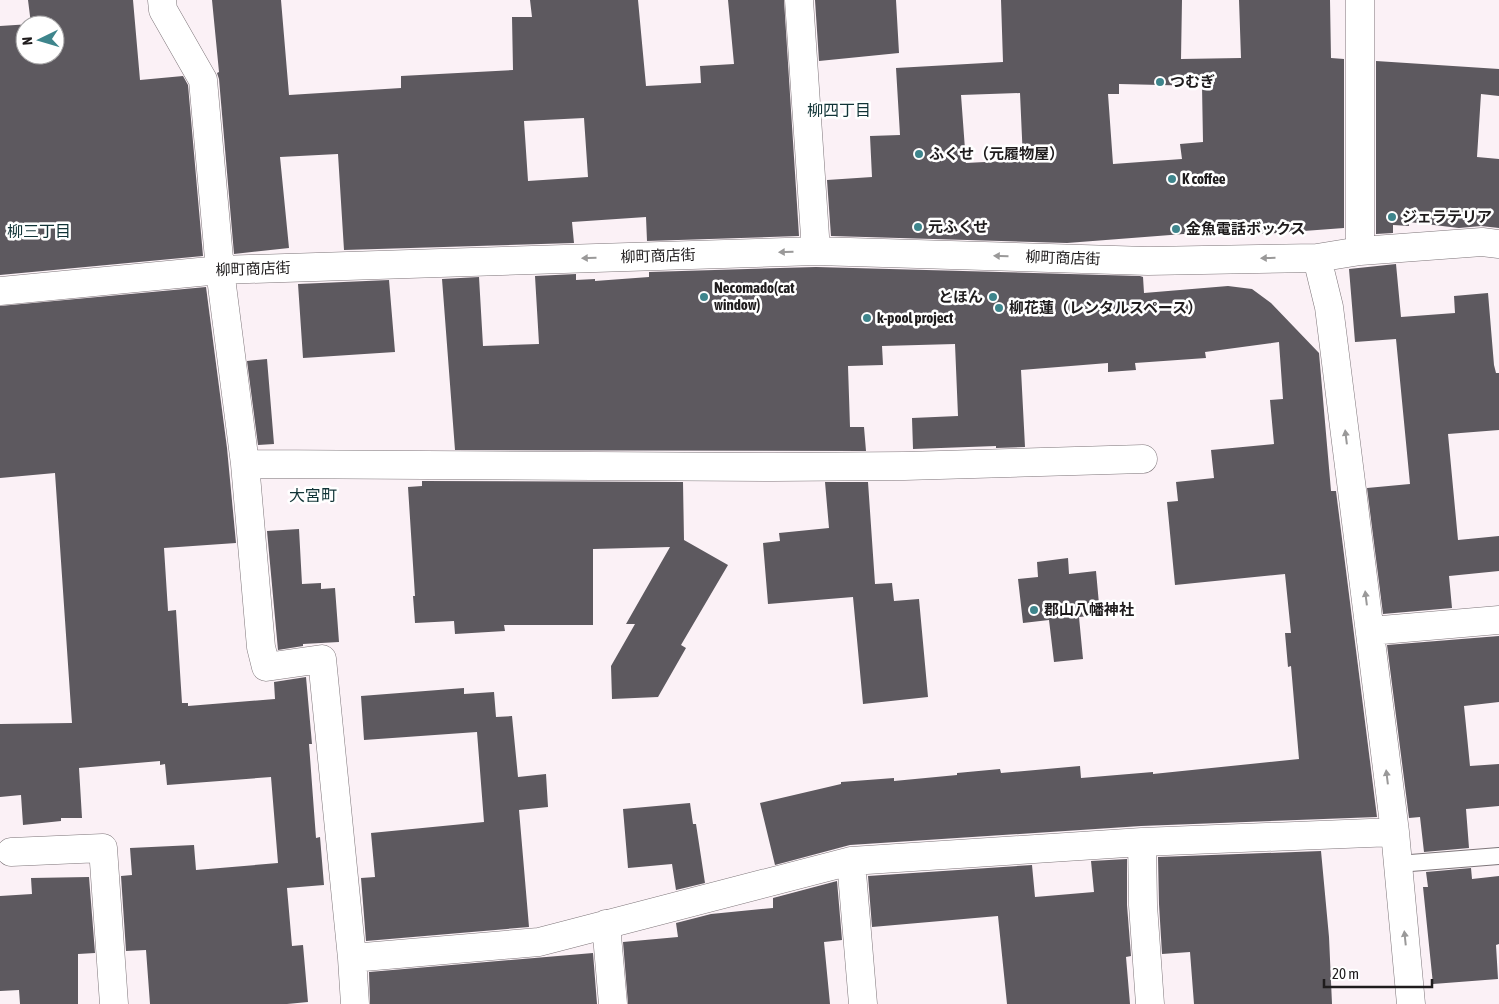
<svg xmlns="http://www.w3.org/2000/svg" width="1499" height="1004" viewBox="0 0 1499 1004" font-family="'Asap Condensed','Noto Sans JP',sans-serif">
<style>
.building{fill:#5d595f;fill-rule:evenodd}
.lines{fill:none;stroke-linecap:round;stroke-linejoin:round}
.lane-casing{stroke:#7d7579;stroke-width:18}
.street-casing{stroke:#7d7579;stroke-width:29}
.lane{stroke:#fff;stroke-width:16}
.street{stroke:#fff;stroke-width:28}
.oneway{fill:#9a9999}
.poi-dot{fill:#3e858c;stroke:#fff;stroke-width:2}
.labels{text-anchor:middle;stroke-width:5;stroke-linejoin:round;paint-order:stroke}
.poi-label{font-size:15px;font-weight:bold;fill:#1f1c1d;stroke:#fff;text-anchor:start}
.street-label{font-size:15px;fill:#1f1c1d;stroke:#fff}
.neighbourhood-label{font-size:16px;fill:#113437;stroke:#fff}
</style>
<rect width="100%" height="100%" fill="#fbf1f6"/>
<path class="building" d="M 28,0 L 133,0 L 140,80 L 183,76 L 188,85 L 203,256 L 0,275 L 0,26 L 31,24 ZM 25,25 L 55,25 L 55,55 L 25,55 Z
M 212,0 L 281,0 L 289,95 L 401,88 L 401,76 L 513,70 L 512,17 L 532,17 L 530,0 L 638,0 L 646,86 L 701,83 L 700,66 L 734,64 L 728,0 L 784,0 L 799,236 L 647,241 L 646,217 L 572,222 L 574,243 L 344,250 L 338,154 L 280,157 L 289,248 L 234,254 L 219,79 L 217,73 L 219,72 ZM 584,118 L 588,177 L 528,181 L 524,121 Z
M 815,0 L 896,0 L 899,53 L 819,61 Z
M 1001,0 L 1182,0 L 1181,59 L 1241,58 L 1239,0 L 1330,0 L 1331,58 L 1344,59 L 1344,228 L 1248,235 L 1248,229 L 1067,243 L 831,236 L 827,180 L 872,177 L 870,136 L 900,135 L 896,68 L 1003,62 ZM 1119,84 L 1202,86 L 1203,142 L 1180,144 L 1182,159 L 1113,164 L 1108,94 L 1119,94 ZM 1020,93 L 1023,160 L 966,163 L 961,95 Z
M 1376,61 L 1499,69 L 1499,96 L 1481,94 L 1477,157 L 1499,159 L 1499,228 L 1481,226 L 1459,228 L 1409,222 L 1409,226 L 1393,225 L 1393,233 L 1376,234 Z
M 1396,264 L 1401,317 L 1455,313 L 1454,296 L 1488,293 L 1494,365 L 1496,373 L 1499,373 L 1499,430 L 1448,434 L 1458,540 L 1499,536 L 1499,571 L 1449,576 L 1452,608 L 1383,614 L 1367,488 L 1410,484 L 1396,339 L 1355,342 L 1349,269 Z
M 816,267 L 1140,276 L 1143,277 L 1144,293 L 1228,286 L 1252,289 L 1271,303 L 1319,353 L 1331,491 L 1336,491 L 1377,817 L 1141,826 L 850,845 L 775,865 L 760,803 L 841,784 L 841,782 L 894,778 L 894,781 L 957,775 L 957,773 L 1000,769 L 1001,773 L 1080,766 L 1081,778 L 1153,772 L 1153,774 L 1299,759 L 1291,666 L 1288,667 L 1285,633 L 1291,633 L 1285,574 L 1175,585 L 1167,502 L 1178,501 L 1176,482 L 1214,478 L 1211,450 L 1274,444 L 1270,400 L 1283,399 L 1279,342 L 1205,352 L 1206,358 L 1135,363 L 1136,370 L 1108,372 L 1108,363 L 1021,370 L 1025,447 L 996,448 L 996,446 L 913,449 L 912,418 L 958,416 L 955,344 L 882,346 L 883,365 L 848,366 L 850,427 L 864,427 L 866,451 L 455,450 L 442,279 L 479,277 L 483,346 L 539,344 L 535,276 L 576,274 L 576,280 L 595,279 L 595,281 L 649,277 L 649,272 Z
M 389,280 L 395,352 L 303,358 L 298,284 Z
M 206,287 L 227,448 L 236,543 L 164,548 L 168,611 L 176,610 L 182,703 L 188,703 L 188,706 L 275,699 L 274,682 L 306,677 L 312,744 L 309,744 L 316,838 L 320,837 L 324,885 L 287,888 L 292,946 L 303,945 L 308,1002 L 287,1004 L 150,1004 L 146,950 L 126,951 L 121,876 L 132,875 L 130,848 L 194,845 L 196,870 L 278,863 L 271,777 L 167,785 L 165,764 L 160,765 L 160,761 L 79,768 L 82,818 L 61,818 L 61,821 L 23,825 L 21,795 L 0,797 L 0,724 L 72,723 L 55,473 L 0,478 L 0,306 Z
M 267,359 L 274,444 L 258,445 L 247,361 Z
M 422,481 L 683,482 L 684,540 L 728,565 L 681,645 L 686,648 L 658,697 L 612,699 L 611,666 L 635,624 L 626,624 L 670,547 L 593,549 L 593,625 L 504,625 L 505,631 L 455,634 L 454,621 L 415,623 L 413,596 L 415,596 L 408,487 L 422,486 Z
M 825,482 L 868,482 L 875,584 L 892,583 L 894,601 L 919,599 L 928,697 L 863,704 L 853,597 L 768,604 L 763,543 L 780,541 L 779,533 L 829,528 Z
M 299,529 L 302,584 L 321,583 L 321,589 L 335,588 L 339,642 L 303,644 L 303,646 L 278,650 L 267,531 Z
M 1068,558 L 1069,574 L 1096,571 L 1100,615 L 1079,617 L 1083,659 L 1054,662 L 1049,620 L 1023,623 L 1018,579 L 1038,577 L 1037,562 Z
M 1499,636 L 1499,702 L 1464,706 L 1470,766 L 1499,764 L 1499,806 L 1466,809 L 1469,848 L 1424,852 L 1420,817 L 1409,818 L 1387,645 Z
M 464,688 L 464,694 L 494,692 L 496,717 L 512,716 L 518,777 L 546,774 L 548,807 L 519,810 L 529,927 L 366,941 L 361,878 L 375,877 L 371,833 L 484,822 L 477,732 L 364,740 L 361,696 Z
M 690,803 L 693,824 L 696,824 L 705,883 L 676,890 L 672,864 L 628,868 L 623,809 Z
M 1321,851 L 1329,937 L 1332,1004 L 1194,1004 L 1190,952 L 1162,954 L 1159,904 L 1158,857 Z
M 1127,859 L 1127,905 L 1131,956 L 1126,957 L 1130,1004 L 1007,1004 L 998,916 L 872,927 L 868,876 L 1032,865 L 1035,897 L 1094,892 L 1091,861 Z
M 1471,868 L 1472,879 L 1499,876 L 1499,944 L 1496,945 L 1498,979 L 1433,984 L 1423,887 L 1428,887 L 1426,872 Z
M 89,877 L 95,953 L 78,954 L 78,1004 L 20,1004 L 19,990 L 0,991 L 0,896 L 32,894 L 31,878 Z
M 837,881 L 842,940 L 824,942 L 830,1004 L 628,1004 L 623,942 L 678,937 L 676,923 L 711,914 L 773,908 L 773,898 Z
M 593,953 L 597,1004 L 370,1004 L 369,972 Z"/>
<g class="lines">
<g class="lane-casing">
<path id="lane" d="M 1398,864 L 1499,856"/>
</g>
<g class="street-casing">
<path id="street" d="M 162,0 L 163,10 L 203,80 L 220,270 L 245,464 L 261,647 L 266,667 L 322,659 L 352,958 L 355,1004
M 799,0 L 816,251
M 1360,251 L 1360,0
M 1317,258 L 1329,307 L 1395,832 L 1411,1004
M 0,291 L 220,270 L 816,251 L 1148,261 L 1317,258 L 1360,251 L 1482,242 L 1499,244
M 245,464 L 774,467 L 905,466 L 1143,459
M 1370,631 L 1499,620
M 1142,842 L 1143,905 L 1150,1004
M 11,852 L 103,848 L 114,1004
M 851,861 L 863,1004
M 606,924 L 613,1004
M 352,958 L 539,942 L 851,861 L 1142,842 L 1395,832"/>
</g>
<use href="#lane" class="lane"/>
<use href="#street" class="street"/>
</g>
<defs><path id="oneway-solid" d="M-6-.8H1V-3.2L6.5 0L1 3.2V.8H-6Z" transform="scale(1.25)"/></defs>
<g class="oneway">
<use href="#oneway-solid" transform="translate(786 252) rotate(178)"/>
<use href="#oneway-solid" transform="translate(1001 256) rotate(-178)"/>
<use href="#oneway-solid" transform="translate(589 258) rotate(178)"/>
<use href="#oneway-solid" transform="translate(1268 258) rotate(179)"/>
<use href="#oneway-solid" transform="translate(1346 437) rotate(-97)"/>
<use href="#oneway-solid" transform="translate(1366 598) rotate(-97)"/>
<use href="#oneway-solid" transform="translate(1387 777) rotate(-97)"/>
<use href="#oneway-solid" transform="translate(1405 938) rotate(-96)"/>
</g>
<g class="poi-dot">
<circle cx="1160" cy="82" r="5"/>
<circle cx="919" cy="154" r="5"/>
<circle cx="1172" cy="179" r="5"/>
<circle cx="1392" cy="217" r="5"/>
<circle cx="918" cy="227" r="5"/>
<circle cx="1176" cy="229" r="5"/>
<circle cx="704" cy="297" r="5"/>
<circle cx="993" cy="297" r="5"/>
<circle cx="999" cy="308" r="5"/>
<circle cx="867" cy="318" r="5"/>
<circle cx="1034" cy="610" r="5"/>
</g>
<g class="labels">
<g class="poi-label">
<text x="1170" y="87">つむぎ</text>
<text x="929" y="159">ふくせ（元履物屋）</text>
<text x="1182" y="184">K coffee</text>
<text x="1402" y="222">ジェラテリア</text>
<text x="928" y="232">元ふくせ</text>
<text x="1186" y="234">金魚電話ボックス</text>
<text x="714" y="293">Necomado(cat<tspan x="714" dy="17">window)</tspan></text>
<text x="983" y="302" text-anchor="end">とほん</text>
<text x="1009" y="313">柳花蓮（レンタルスペース）</text>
<text x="877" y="323">k-pool project</text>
<text x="1044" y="615">郡山八幡神社</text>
</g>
<g class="street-label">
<text transform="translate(658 256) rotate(-2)" y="5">柳町商店街</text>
<text transform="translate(1063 258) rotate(2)" y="5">柳町商店街</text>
<text transform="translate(253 269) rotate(-2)" y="5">柳町商店街</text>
</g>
<g class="neighbourhood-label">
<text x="839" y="116">柳四丁目</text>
<text x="39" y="237">柳三丁目</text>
<text x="313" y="501">大宮町</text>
</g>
</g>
<g transform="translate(40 40) rotate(265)"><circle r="24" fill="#ffffff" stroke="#a5a4a5"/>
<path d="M0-4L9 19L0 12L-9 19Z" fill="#3e858c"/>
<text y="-8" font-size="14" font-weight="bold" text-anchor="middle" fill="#1f1c1d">N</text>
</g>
<path d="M1324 979v8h108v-8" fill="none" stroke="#1f1c1d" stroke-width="2.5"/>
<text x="1332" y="979" font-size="15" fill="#1f1c1d" stroke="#ffffff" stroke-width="4" paint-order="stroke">20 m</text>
</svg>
